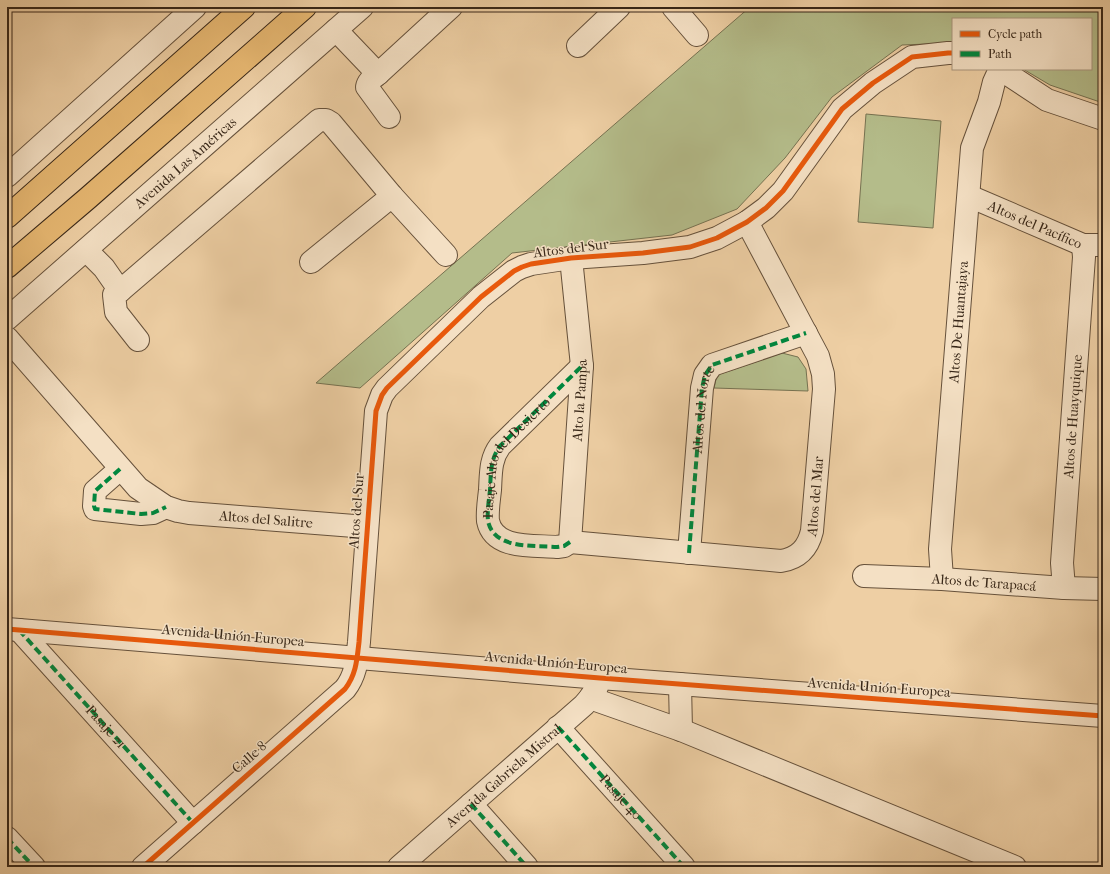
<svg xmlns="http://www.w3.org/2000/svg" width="1110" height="874" viewBox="0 0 1110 874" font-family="'IM FELL French Canon',serif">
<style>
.green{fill:#b4bc8a;stroke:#767251}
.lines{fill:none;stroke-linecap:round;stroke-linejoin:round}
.street-casing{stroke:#66513b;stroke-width:24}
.primary-casing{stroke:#382718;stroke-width:24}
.street{stroke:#f4e0c4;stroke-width:22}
.primary{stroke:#e7b872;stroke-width:22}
.quiet{stroke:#00873e;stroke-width:4;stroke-dasharray:8 4;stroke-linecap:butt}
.cycleway-casing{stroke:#f4e0c4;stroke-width:8}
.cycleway{stroke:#e8590c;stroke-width:5}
.labels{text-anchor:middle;stroke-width:3;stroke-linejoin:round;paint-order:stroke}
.street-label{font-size:14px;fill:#382718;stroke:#f4e0c4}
</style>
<rect width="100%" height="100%" fill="#eecfa4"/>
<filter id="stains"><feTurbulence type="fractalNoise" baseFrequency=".005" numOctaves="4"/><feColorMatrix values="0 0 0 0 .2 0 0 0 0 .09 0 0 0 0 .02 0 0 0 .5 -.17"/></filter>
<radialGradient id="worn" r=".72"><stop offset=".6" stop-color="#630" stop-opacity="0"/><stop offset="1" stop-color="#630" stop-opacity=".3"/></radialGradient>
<path class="green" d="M 750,7 L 1103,7 L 1103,103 L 1050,85 L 1023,69 L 1091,69 L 1091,19 L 953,19 L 953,43 L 902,45 L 832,97 L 785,158 L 737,209 L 672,235 L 512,253 L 360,388 L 316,383 Z
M 866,114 L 941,121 L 933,228 L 858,222 Z
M 782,353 L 798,357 L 806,369 L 808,391 L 714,388 L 717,375 Z"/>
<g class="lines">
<g class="street-casing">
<g id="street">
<path d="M 673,7 L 697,35"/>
<path d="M 336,30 L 378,74 L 451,7"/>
<path d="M 578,46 L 619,7"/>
<path d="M 1000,69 L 1047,100 L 1103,119"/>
<path d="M 378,74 C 373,78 368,81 367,87 L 389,117"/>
<path d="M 7,176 L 195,7"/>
<path id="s1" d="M 969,196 L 1083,245 L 1103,245"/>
<path d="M 86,250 L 104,268 L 120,291 L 319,120 L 326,120 L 331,123 L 392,196 L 446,255"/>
<path d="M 311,262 L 392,196"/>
<path d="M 120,291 L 114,295 L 116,312 L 138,340"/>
<path id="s2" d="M 7,319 L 362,7"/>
<path id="s3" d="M 7,338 L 138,488 L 166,507 L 178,511 L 189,513 L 367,527"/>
<path d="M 120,469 L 95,491 L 94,506 L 95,509 L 141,514 L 153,513 L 166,507"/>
<path id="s4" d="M 570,542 L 781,561 C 799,558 808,548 812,531 L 824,389 L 823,374 L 818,356 L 747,222"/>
<path d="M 570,542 L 564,546 L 557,547 C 534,545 494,550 488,521 C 487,511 489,500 490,490 C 491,474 490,459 500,446 L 582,366"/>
<path id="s5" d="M 570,542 L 582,366 L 571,258"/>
<path id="s6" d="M 689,553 L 702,388 L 705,375 L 712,365 L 806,333"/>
<path id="s7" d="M 864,576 L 942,579 L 1064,588 L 1103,589"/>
<path id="s8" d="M 942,579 L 940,549 L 972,148 L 989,102 L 994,82 L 1000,69"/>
<path id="s9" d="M 1064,588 L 1062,563 L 1084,257 L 1083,245"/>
<path d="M 7,629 L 600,678 L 1103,716"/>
<path d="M 19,630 L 193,823"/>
<path d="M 680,684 L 681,730"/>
<path d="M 590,698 L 681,730 L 1015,867"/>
<path d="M 558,727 L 684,867"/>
<path d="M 471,804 L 527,867"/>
<path d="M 7,838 L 34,867"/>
<path d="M 143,867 L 345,689 C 356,675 357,660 359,642 L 376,411 L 382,395 L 387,388 L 481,297 L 514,271 L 522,267 L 531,264 L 571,258 L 643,253 L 690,247 L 717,238 L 747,222 L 766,208 L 783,191 L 842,109 L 873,83 L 912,57 L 948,53 L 953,53"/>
<path id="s10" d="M 399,867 L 584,705 L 590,698 L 597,687"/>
</g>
</g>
<g class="primary-casing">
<path id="primary" d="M 7,217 L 244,7
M 7,267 L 88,198 L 305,7"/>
</g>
<use href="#street" class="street"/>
<use href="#primary" class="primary"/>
<g class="quiet">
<path d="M 120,469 L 95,491 L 94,506 L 95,509 L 141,514 L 153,513 L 166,507"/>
<path id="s11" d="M 570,542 L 564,546 L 557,547 C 534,545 494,550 488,521 C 487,511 489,500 490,490 C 491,474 490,459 500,446 L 582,366"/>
<path d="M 689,553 L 702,388 L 705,375 L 712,365 L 806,333"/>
<path id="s12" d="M 19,630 L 193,823"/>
<path id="s13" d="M 558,727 L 684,867"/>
<path d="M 471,804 L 527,867"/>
<path d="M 7,838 L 34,867"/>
</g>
<g class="cycleway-casing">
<path id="cycleway" d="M 7,629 L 600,678 L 1103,716
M 143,867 L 345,689 C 356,675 357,660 359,642 L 376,411 L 382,395 L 387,388 L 481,297 L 514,271 L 522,267 L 531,264 L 571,258 L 643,253 L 690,247 L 717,238 L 747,222 L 766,208 L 783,191 L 842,109 L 873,83 L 912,57 L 948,53 L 953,53"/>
</g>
<use href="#cycleway" class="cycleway"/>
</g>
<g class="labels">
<g class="street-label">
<text dy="5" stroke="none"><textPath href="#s2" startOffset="237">Avenida Las Américas</textPath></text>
<text dy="5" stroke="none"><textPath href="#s1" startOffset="72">Altos del Pacífico</textPath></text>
<text transform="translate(571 248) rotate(-7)" y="5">Altos del Sur</text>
<text dy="5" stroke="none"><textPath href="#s8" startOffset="258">Altos De Huantajaya</textPath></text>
<text dy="5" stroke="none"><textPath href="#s5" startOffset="142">Alto la Pampa</textPath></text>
<text dy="5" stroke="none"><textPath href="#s6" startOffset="145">Altos del Norte</textPath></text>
<text dy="5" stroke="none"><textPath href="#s9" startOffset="172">Altos de Huayquique</textPath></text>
<text dy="5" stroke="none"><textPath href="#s11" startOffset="167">Pasaje Alto del Desierto</textPath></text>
<text dy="5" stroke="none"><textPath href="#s4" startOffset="293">Altos del Mar</textPath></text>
<text transform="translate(356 511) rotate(-86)" y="5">Altos del Sur</text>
<text dy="5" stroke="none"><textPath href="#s3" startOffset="334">Altos del Salitre</textPath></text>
<text dy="5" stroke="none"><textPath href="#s7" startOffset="120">Altos de Tarapacá</textPath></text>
<text transform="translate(233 635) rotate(5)" y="5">Avenida Unión Europea</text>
<text transform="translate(556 662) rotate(5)" y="5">Avenida Unión Europea</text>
<text transform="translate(879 687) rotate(4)" y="5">Avenida Unión Europea</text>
<text dy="5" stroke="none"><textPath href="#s12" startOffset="130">Pasaje 21</textPath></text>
<text transform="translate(249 757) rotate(-41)" y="5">Calle 8</text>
<text dy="5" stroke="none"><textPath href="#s10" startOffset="139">Avenida Gabriela Mistral</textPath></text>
<text dy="5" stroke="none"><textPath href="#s13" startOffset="94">Pasaje 40</textPath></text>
</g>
</g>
<rect width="1110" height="874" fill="none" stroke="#eecfa4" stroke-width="24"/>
<rect x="8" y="8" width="1094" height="858" fill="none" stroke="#382718" stroke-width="2"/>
<rect x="12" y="12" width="1086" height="850" fill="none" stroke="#382718"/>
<rect x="952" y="18" width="140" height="52" fill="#f4e0c4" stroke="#a9967f"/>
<rect x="960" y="31" width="20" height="6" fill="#e8590c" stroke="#a9967f"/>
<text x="988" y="38" font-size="12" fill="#382718">Cycle path</text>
<rect x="960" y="51" width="20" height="6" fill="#00873e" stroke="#a9967f"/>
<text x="988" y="58" font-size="12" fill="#382718">Path</text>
<rect width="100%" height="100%" filter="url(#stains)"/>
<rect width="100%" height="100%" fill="url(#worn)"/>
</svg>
